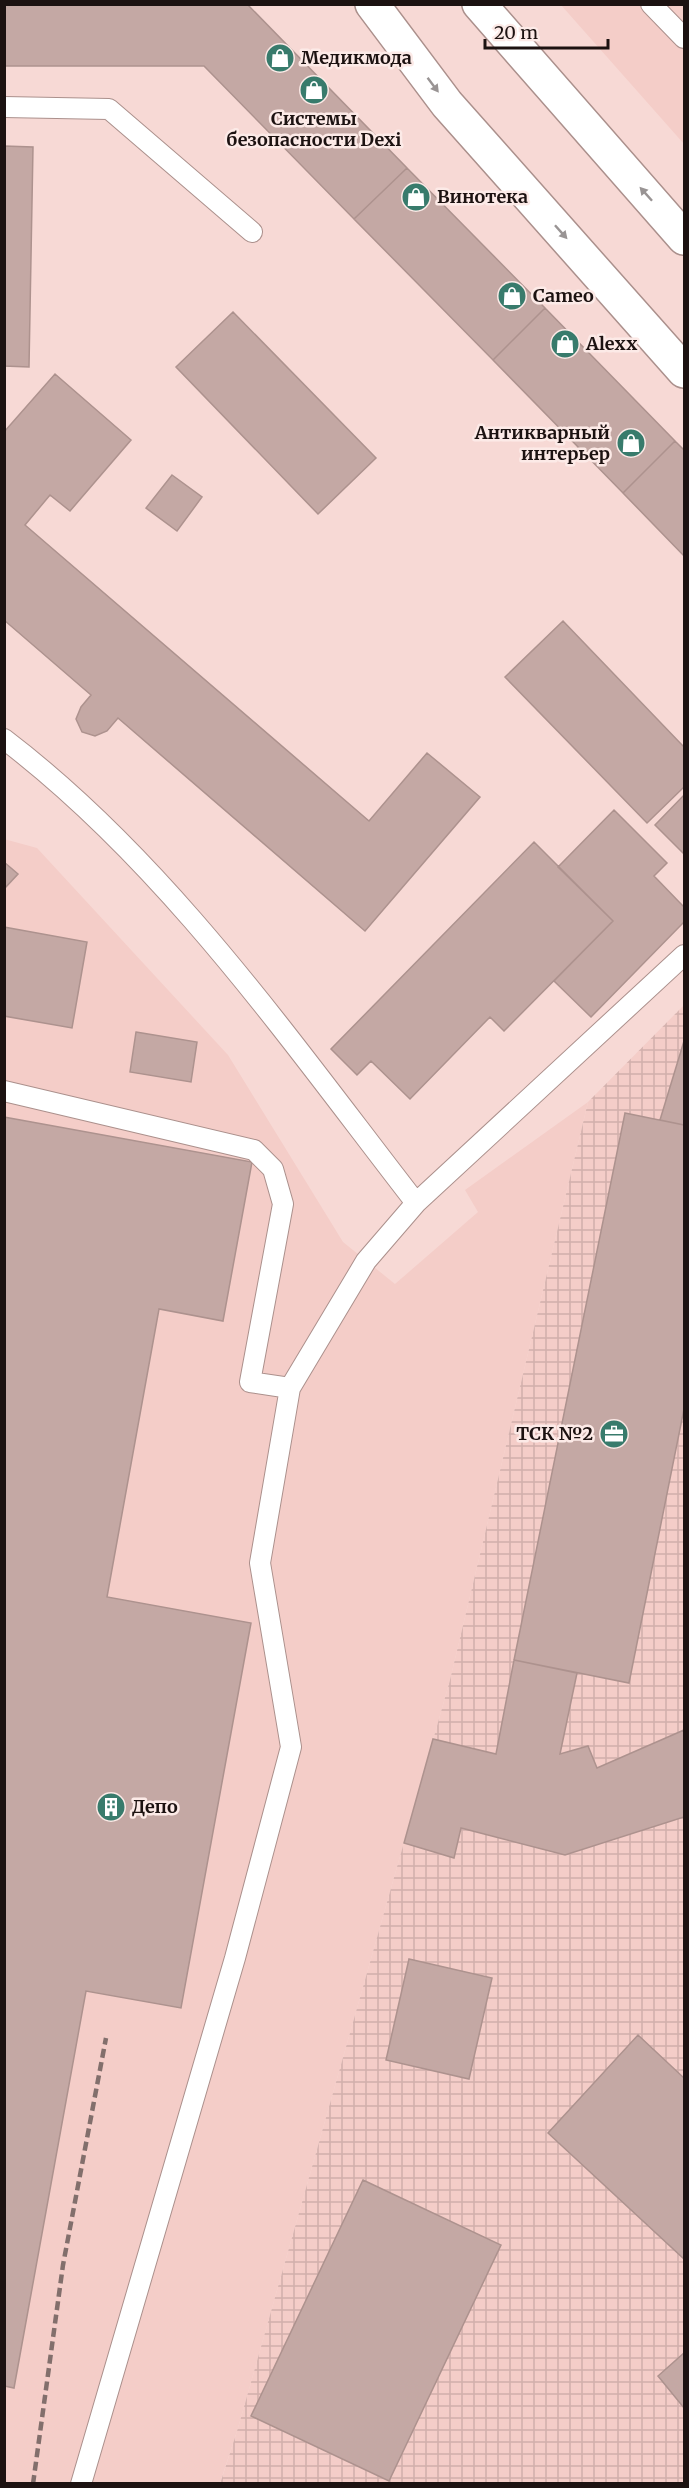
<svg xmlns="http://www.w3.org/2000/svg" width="689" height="2488" viewBox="0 0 689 2488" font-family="Merriweather,serif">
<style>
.built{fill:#f4cdc8}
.industrial{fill:url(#industrial-grid)}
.building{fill:#c4a8a4;stroke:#ad928e;stroke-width:1.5}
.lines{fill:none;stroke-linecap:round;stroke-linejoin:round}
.lane-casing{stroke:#ab908c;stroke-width:22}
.primary-casing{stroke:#ab908c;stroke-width:36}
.lane{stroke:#fff;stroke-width:20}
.primary{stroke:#fff;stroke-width:33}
.rail{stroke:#826f6c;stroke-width:4.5;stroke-dasharray:9 4.5;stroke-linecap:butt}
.oneway{fill:#999494}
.labels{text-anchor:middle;stroke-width:5;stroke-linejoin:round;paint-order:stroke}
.poi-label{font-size:18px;font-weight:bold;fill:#1c1211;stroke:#fceae7;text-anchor:start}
</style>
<defs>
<pattern id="industrial-grid" width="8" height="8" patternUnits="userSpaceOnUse" patternTransform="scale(1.5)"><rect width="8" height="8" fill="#f4cdc8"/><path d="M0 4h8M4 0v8" fill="none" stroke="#d1afab"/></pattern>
</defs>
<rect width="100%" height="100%" fill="#f7d9d5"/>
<path class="built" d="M 561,5 L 684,5 L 684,144 Z
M 4,839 L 37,848 L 228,1055 L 343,1242 L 395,1284 L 478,1212 L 465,1190 L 588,1102 L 450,1680 L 238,2428 L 220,2483 L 5,2483 Z"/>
<path class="industrial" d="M 684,1005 L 684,2483 L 220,2484 L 238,2428 L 450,1680 L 588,1102 Z"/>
<path class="building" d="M 4,4 L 247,4 L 407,168 L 354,219 L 204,66 L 4,66 Z
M 4,146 L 33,147 L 29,367 L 4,366 Z
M 407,168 L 545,308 L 493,360 L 354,219 Z
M 545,308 L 675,441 L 623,493 L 493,360 Z
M 233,312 L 376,458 L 318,514 L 176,367 Z
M 55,374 L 131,440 L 70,511 L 50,495 L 25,525 L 369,821 L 427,753 L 480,797 L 365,931 L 118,718 L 107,731 L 95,736 L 82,732 L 76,719 L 81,707 L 91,695 L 4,620 L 4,432 Z
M 675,441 L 684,450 L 684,556 L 623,493 Z
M 172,475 L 202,497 L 177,531 L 146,508 Z
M 563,621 L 684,747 L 684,787 L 647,823 L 505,677 Z
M 684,795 L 684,854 L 655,825 Z
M 614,810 L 667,863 L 654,876 L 684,907 L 684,922 L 591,1017 L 554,981 L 613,921 L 558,867 Z
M 534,842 L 613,921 L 504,1031 L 490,1017 L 410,1099 L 371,1061 L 357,1075 L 331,1049 Z
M 4,862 L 18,874 L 4,889 Z
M 4,927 L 87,942 L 72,1028 L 4,1016 Z
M 136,1032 L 197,1042 L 191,1082 L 130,1072 Z
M 684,1041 L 684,1125 L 660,1120 Z
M 625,1113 L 684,1125 L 684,1409 L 629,1683 L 514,1660 Z
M 4,1117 L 252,1162 L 223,1321 L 159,1309 L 107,1597 L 251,1623 L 181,2008 L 86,1991 L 14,2388 L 4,2386 Z
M 514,1660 L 577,1673 L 560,1754 L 588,1746 L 597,1768 L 684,1730 L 684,1817 L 565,1855 L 461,1828 L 454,1858 L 404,1843 L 433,1739 L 496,1754 Z
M 409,1959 L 492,1978 L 469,2079 L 386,2060 Z
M 638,2035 L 684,2078 L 684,2259 L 548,2133 Z
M 363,2180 L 501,2245 L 389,2481 L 251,2416 Z
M 684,2353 L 684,2408 L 658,2376 Z"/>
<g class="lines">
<g class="lane-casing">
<path id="lane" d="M 651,4 L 684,38
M 4,107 L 109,109 L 252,232
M 4,739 C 167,863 291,1042 416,1203
M 4,1091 L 254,1150 L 273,1169 L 283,1204 L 250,1382 L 290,1388
M 81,2484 L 235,1958 L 291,1747 L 260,1563 L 290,1388 L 366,1261 L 416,1203 L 684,955"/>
</g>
<g class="primary-casing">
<path id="primary" d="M 372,4 L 447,104 L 684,371
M 479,4 L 684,238"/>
</g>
<use href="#lane" class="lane"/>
<use href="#primary" class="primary"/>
<path class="rail" d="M 33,2484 L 63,2265 L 106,2038"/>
</g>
<defs><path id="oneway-solid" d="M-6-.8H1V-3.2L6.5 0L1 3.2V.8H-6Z" transform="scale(1.5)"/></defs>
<g class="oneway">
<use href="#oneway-solid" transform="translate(433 85) rotate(53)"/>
<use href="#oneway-solid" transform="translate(646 194) rotate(-132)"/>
<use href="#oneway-solid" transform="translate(561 232) rotate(48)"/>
</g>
<defs>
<g id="shop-disc" transform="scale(1.5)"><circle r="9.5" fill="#387b6c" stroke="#fceae7"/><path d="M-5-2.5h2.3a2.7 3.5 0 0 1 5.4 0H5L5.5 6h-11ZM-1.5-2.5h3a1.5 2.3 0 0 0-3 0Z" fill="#fff"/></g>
<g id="office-disc" transform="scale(1.5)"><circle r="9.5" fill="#387b6c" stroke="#fceae7"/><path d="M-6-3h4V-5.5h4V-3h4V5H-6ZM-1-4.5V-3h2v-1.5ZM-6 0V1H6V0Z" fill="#fff"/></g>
<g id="building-disc" transform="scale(1.5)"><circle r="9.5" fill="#387b6c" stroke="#fceae7"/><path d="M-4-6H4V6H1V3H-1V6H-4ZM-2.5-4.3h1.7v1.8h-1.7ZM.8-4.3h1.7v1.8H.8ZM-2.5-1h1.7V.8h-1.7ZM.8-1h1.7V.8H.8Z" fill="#fff"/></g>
</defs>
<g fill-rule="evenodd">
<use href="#shop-disc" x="280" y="58"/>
<use href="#shop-disc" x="314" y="90"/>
<use href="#shop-disc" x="416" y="197"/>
<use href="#shop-disc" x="512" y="296"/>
<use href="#shop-disc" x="565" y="344"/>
<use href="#shop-disc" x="631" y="443"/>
<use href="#office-disc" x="614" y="1434"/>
<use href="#building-disc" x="111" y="1807"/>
</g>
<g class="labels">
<g class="poi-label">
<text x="301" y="64">Медикмода</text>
<text x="314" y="125" text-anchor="middle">Системы<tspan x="314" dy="21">безопасности Dexi</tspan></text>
<text x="437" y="203">Винотека</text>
<text x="533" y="302">Cameo</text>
<text x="586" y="350">Alexx</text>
<text x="610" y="439" text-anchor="end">Антикварный<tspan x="610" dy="21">интерьер</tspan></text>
<text x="593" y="1440" text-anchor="end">ТСК №2</text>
<text x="132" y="1813">Депо</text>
</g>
</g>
<rect width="689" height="2488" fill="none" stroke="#1c1211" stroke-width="12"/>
<path d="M485 39v9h123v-9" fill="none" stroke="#1c1211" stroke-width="3"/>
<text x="494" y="39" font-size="18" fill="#1c1211" stroke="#fceae7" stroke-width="4.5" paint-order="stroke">20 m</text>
</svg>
